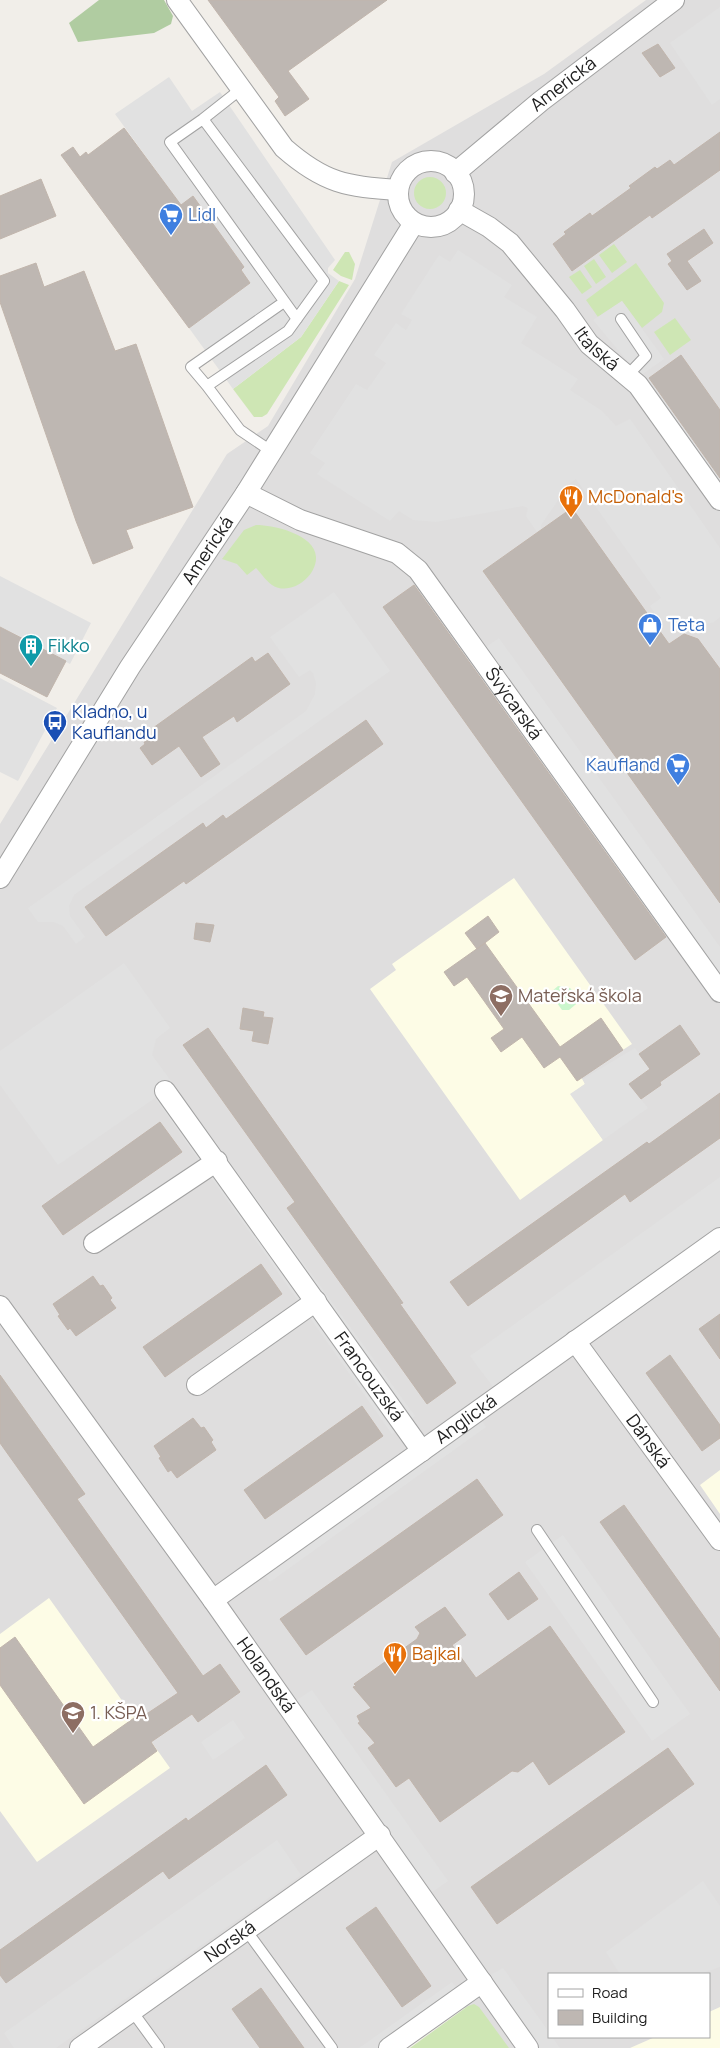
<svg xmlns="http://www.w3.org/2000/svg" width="720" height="2048" viewBox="0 0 720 2048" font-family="Manrope,sans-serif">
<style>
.residential{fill:#dfdede;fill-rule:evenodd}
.education{fill:#fdfce6}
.grass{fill:#cee6b4}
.forest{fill:#b0cca1}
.park{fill:#cbf6cd}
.parking{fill:#e1e1e1}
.building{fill:#beb7b2;stroke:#c1b5ac}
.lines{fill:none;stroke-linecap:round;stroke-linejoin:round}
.lane-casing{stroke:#a2a2a2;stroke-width:12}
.street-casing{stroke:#a2a2a2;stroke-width:22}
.lane{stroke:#fff;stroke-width:10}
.street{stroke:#fff;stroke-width:20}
.labels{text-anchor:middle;stroke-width:4.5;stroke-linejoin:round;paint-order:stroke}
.street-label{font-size:18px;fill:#212121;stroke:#fff}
.shop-label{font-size:18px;fill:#366cbe;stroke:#fff;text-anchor:start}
.food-label{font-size:18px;fill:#c56008;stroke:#fff;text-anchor:start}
.culture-label{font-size:18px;fill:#0d838f;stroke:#fff;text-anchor:start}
.transit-label{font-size:18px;fill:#164399;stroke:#fff;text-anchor:start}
.education-label{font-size:18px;fill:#785e54;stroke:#fff;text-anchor:start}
</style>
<rect width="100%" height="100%" fill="#f1eee9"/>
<path class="residential" d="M 646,0 L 720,0 L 720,2048 L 492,2048 L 464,2007 L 407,2048 L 0,2048 L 0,824 L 227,454 L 268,426 L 355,279 L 392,162 L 544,74 ZM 549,1974 L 709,1974 L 709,2037 L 549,2037 Z"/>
<path class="education" d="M 514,878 L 632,1044 L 581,1077 L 585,1084 L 571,1094 L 603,1140 L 520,1200 L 370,989 L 396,970 L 392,964 Z
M 720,1470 L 720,1514 L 700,1485 Z
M 49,1598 L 170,1768 L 37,1862 L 0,1811 L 0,1634 Z
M 720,2007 L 720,2048 L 630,2048 L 655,2037 L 709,2037 L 709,2012 Z"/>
<path class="grass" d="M414 193a16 16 0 1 1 32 0a16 16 0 1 1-32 0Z
M 614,244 L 627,262 L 612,273 L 599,255 Z
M 345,252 L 349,252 L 355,264 L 352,280 L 341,276 L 333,270 Z
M 594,259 L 606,277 L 596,284 L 584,266 Z
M 636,263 L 664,303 L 662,312 L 642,328 L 622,301 L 598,317 L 586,300 Z
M 580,270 L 592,287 L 582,294 L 569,277 Z
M 339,281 L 349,285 L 267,414 L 262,417 L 254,417 L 233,389 L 301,337 Z
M 675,318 L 691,340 L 670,355 L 654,332 Z
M 256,525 C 273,525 315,534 316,557 C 317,577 290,597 272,585 C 266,581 261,573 256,568 L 247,575 L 237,564 L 222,559 L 244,530 Z
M 474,2004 L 479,2007 L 509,2048 L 410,2048 L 468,2006 Z"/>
<path class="forest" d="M 99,0 L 164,0 L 173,16 L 171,24 L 154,33 L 78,42 L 69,23 Z"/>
<path class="park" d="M 558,986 L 570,988 L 581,1000 L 569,1010 L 562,1010 L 550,993 Z"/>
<path class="parking" d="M 720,7 L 720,99 L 712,105 L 670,43 Z
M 169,77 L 192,111 L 220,92 L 335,260 L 328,268 L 328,273 L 339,281 L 301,337 L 233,389 L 189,328 L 250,283 L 241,270 L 244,267 L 193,196 L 181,205 L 115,114 Z
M 458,250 L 512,285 L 504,297 L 537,317 L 521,343 L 578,379 L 570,390 L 602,411 L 616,426 L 630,419 L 720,548 L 720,617 L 714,622 L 696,627 L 684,625 L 673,616 L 661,622 L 650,606 L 661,598 L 576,479 L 570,483 L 541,525 L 541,529 L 537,532 L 526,516 L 528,508 L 523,506 L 436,522 L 413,520 L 399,511 L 390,521 L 317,474 L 325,463 L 310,453 L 356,384 L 367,390 L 386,363 L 374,355 L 396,323 L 406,330 L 412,320 L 401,314 L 439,255 L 450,262 Z
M 622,301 L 664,359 L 640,376 L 593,320 Z
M 0,576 L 91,623 L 70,664 L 0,627 Z
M 334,592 L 390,671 L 74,895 L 69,906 L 70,916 L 85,937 L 76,944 L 63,926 L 54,922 L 38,922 L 28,908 L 306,711 L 315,694 L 316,683 L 313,673 L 310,670 L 299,677 L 270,637 Z
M 499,638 L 720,947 L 720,992 L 473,656 Z
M 0,678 L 57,708 L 18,781 L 0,772 Z
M 124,963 L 170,1028 L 156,1039 L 152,1055 L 415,1416 L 392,1434 L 155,1098 L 58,1165 L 0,1085 L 0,1051 Z
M 635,1048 L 650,1069 L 629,1085 L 648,1108 L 603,1140 L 570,1094 L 585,1084 L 583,1079 Z
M 720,1177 L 720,1252 L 612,1329 L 606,1319 L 499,1395 L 470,1356 Z
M 475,1412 L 486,1427 L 270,1582 L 259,1567 Z
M 563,1535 L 690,1714 L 652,1741 L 525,1562 Z
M 312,1690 L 448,1881 L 431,1893 L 295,1701 Z
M 233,1720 L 245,1738 L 213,1760 L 201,1742 Z
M 277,1840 L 301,1875 L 56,2048 L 14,2048 L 4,2033 Z
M 703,1881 L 720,1906 L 720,1967 L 700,1974 L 620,1974 L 606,1952 Z
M 503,1968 L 549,2032 L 549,2037 L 552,2037 L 560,2048 L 537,2048 L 487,1977 Z
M 452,1982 L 460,1993 L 382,2048 L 359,2048 Z"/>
<path class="building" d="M 208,0 L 387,0 L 288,71 L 309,99 L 285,116 L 275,101 L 279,97 Z
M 658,44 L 675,68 L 660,77 L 642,53 Z
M 124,128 L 181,205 L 193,196 L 244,267 L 241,270 L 250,283 L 189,328 L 61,155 L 73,147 L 80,157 L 86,152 L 88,155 Z
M 720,132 L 720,170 L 652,218 L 650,215 L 572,271 L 553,244 L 566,234 L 564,232 L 590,213 L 592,216 L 631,188 L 629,186 L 655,167 L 657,169 L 670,160 L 674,165 Z
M 41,179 L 56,216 L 0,239 L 0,196 Z
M 704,229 L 713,243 L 687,261 L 701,281 L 687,290 L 668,264 L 672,261 L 667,254 Z
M 36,263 L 44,287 L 84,271 L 115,351 L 136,344 L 193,507 L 126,530 L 133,548 L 93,564 L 76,521 L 0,302 L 0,276 Z
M 681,355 L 720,410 L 720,478 L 649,378 Z
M 572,508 L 669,644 L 684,634 L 698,639 L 720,669 L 720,903 L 483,571 Z
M 414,585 L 666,937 L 635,960 L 383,607 Z
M 0,627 L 66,661 L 47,697 L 0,673 Z
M 268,653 L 290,684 L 237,722 L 234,716 L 202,737 L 220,764 L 201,777 L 179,746 L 152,765 L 140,748 L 145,744 L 144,742 L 157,733 L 153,728 L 252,657 L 255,662 Z
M 366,720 L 383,744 L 186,884 L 184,881 L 106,936 L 85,907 L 203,823 L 206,828 L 223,815 L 226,819 Z
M 488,916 L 499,932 L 477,949 L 465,933 Z
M 196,923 L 214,925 L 210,942 L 194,939 Z
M 485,943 L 560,1047 L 601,1018 L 623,1050 L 577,1081 L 560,1057 L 544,1068 L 522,1037 L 501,1052 L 491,1038 L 504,1029 L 467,977 L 454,986 L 444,972 Z
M 243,1008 L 264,1012 L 263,1017 L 273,1018 L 268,1044 L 252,1041 L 254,1031 L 240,1029 Z
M 680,1025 L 700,1054 L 660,1082 L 661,1085 L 641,1099 L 629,1084 L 650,1069 L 639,1054 Z
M 208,1028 L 403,1303 L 400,1304 L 456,1383 L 427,1404 L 287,1208 L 295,1202 L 183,1045 Z
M 720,1093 L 720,1138 L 630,1202 L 625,1194 L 468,1306 L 450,1282 L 647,1142 L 649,1144 Z
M 160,1122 L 182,1152 L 63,1235 L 42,1206 Z
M 261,1264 L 282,1294 L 165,1377 L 143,1347 Z
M 93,1276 L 100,1286 L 103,1285 L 112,1298 L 110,1300 L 116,1308 L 76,1336 L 70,1328 L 68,1330 L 58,1316 L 60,1315 L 53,1304 Z
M 720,1314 L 720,1359 L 699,1329 Z
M 670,1355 L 720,1425 L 720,1438 L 702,1451 L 646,1373 Z
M 0,1375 L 85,1494 L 77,1499 L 203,1676 L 220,1664 L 240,1692 L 198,1722 L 192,1714 L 151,1742 L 157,1751 L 84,1804 L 0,1685 L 0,1648 L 15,1637 L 93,1747 L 134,1718 L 136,1721 L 178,1693 L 0,1443 Z
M 362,1406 L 383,1436 L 265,1519 L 244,1490 Z
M 193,1418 L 201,1428 L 204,1427 L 213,1440 L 211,1442 L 216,1450 L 177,1478 L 171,1470 L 168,1472 L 159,1458 L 161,1457 L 154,1446 Z
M 477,1479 L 503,1515 L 306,1655 L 280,1619 Z
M 624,1505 L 720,1639 L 720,1691 L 600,1522 Z
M 519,1572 L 538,1599 L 508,1620 L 489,1594 Z
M 445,1607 L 466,1635 L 452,1645 L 476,1678 L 550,1626 L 625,1732 L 549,1785 L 533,1761 L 518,1772 L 512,1771 L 440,1822 L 409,1778 L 396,1787 L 368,1748 L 375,1743 L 358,1723 L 360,1722 L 357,1716 L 371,1708 L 353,1687 L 356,1686 L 354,1684 L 417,1639 L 420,1633 L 415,1627 Z
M 668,1748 L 694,1784 L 497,1924 L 471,1887 Z
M 266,1765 L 287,1795 L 169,1879 L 163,1871 L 6,1983 L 0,1975 L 0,1950 L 186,1818 L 188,1821 Z
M 376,1907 L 431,1986 L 402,2007 L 346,1928 Z
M 261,1988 L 304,2048 L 260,2048 L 232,2009 Z"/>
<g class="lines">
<g class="lane-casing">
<path id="lane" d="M 241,89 L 203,119 L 324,281 L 288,331 L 207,386 L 240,430 L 271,451
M 203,119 L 170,142 L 297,319
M 621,319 L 646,356 L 627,376
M 207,386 L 191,367 L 284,302
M 537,1530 L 653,1702
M 246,1930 L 332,2048
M 132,2011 L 159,2048"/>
</g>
<g class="street-casing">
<g id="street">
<path d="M 177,0 L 284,148 C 324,183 347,187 398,190"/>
<circle cx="431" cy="194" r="33"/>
<path id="s1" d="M 455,173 L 541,101 L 674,0"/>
<path id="s2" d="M 459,210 L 489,227 L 510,243 L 565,310 L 589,344 L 638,385 L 720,500"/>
<path id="s3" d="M 246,493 L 300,520 L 397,553 L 418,570 L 720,992"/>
<path id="s4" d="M 0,878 L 130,667 L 246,493 L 414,223"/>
<path id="s5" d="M 165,1091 L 422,1451"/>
<path d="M 94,1243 L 217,1161"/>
<path id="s6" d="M 0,1306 L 213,1600 L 528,2048"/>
<path id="s7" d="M 575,1341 L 720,1540"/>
<path d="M 197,1385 L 316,1301"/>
<path id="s8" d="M 213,1600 L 720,1238"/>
<path id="s9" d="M 80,2048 L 380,1835"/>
<path d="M 389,2048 L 482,1982"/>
</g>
</g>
<use href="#lane" class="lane"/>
<use href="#street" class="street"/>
</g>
<defs>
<g id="supermarket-pin" transform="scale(1.25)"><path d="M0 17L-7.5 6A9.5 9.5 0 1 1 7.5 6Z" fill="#3f7fe0" stroke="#fff"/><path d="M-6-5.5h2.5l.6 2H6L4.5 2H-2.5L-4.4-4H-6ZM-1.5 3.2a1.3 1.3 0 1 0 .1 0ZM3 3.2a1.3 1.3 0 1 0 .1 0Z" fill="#fff"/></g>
<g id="restaurant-pin" transform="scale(1.25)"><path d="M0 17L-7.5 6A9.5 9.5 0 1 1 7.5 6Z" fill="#e8710a" stroke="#fff"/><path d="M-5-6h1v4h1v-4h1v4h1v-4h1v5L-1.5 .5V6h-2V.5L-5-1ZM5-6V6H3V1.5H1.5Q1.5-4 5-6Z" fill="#fff"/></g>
<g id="shop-pin" transform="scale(1.25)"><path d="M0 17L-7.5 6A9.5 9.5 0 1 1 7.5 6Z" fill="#3f7fe0" stroke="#fff"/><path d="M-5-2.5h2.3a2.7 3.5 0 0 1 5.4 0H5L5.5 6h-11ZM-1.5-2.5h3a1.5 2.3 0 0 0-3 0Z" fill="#fff"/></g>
<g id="building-pin" transform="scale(1.25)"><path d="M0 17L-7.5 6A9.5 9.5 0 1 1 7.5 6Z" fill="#0f9aa8" stroke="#fff"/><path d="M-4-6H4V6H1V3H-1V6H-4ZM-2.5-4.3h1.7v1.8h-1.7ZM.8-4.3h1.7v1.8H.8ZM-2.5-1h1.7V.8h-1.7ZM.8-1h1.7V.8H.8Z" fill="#fff"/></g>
<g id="bus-pin" transform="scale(1.25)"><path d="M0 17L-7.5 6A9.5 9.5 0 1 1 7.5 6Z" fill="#1a4fb4" stroke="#fff"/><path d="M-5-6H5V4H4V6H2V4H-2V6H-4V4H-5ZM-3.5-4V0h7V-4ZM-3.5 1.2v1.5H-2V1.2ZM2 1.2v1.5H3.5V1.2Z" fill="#fff"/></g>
<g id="school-pin" transform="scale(1.25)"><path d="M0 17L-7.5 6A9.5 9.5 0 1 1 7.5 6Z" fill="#8d6e63" stroke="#fff"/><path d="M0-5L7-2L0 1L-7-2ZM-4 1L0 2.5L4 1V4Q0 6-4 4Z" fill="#fff"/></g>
</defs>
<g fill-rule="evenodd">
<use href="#supermarket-pin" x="171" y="215"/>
<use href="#restaurant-pin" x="571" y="497"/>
<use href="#shop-pin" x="650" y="625"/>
<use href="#building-pin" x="31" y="646"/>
<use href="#bus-pin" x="55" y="722"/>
<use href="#supermarket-pin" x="678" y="765"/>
<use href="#school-pin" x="501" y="996"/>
<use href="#restaurant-pin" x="395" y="1654"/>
<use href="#school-pin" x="73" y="1713"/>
</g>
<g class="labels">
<g class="street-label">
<text dy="6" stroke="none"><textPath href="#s1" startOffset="140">Americká</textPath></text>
<text dy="6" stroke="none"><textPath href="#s2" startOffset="198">Italská</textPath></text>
<text dy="6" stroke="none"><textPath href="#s4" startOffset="388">Americká</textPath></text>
<text dy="6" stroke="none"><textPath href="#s3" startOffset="354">Švýcarská</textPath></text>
<text dy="6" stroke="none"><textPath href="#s5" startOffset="351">Francouzská</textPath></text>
<text dy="6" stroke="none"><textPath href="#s8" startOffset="311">Anglická</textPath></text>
<text dy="6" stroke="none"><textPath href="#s7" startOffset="124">Dánská</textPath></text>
<text dy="6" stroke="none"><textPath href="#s6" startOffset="455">Holandská</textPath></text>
<text dy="6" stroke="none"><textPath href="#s9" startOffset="184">Norská</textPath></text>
</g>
<g class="shop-label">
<text x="188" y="221">Lidl</text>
<text x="668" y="631">Teta</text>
<text x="660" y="771" text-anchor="end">Kaufland</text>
</g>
<g class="food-label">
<text x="588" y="503">McDonald's</text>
<text x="412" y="1660">Bajkal</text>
</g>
<g class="culture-label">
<text x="48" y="652">Fikko</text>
</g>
<g class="transit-label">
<text x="72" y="718">Kladno, u<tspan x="72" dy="21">Kauflandu</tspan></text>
</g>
<g class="education-label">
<text x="518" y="1002">Mateřská škola</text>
<text x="90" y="1719">1. KŠPA</text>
</g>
</g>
<rect x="548" y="1973" width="162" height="65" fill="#ffffff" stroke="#a6a6a6"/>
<rect x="558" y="1989" width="25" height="8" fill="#ffffff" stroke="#a6a6a6"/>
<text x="592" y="1998" font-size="15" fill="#212121">Road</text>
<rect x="558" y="2010" width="25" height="15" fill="#beb7b2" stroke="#a6a6a6"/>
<text x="592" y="2023" font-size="15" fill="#212121">Building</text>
</svg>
